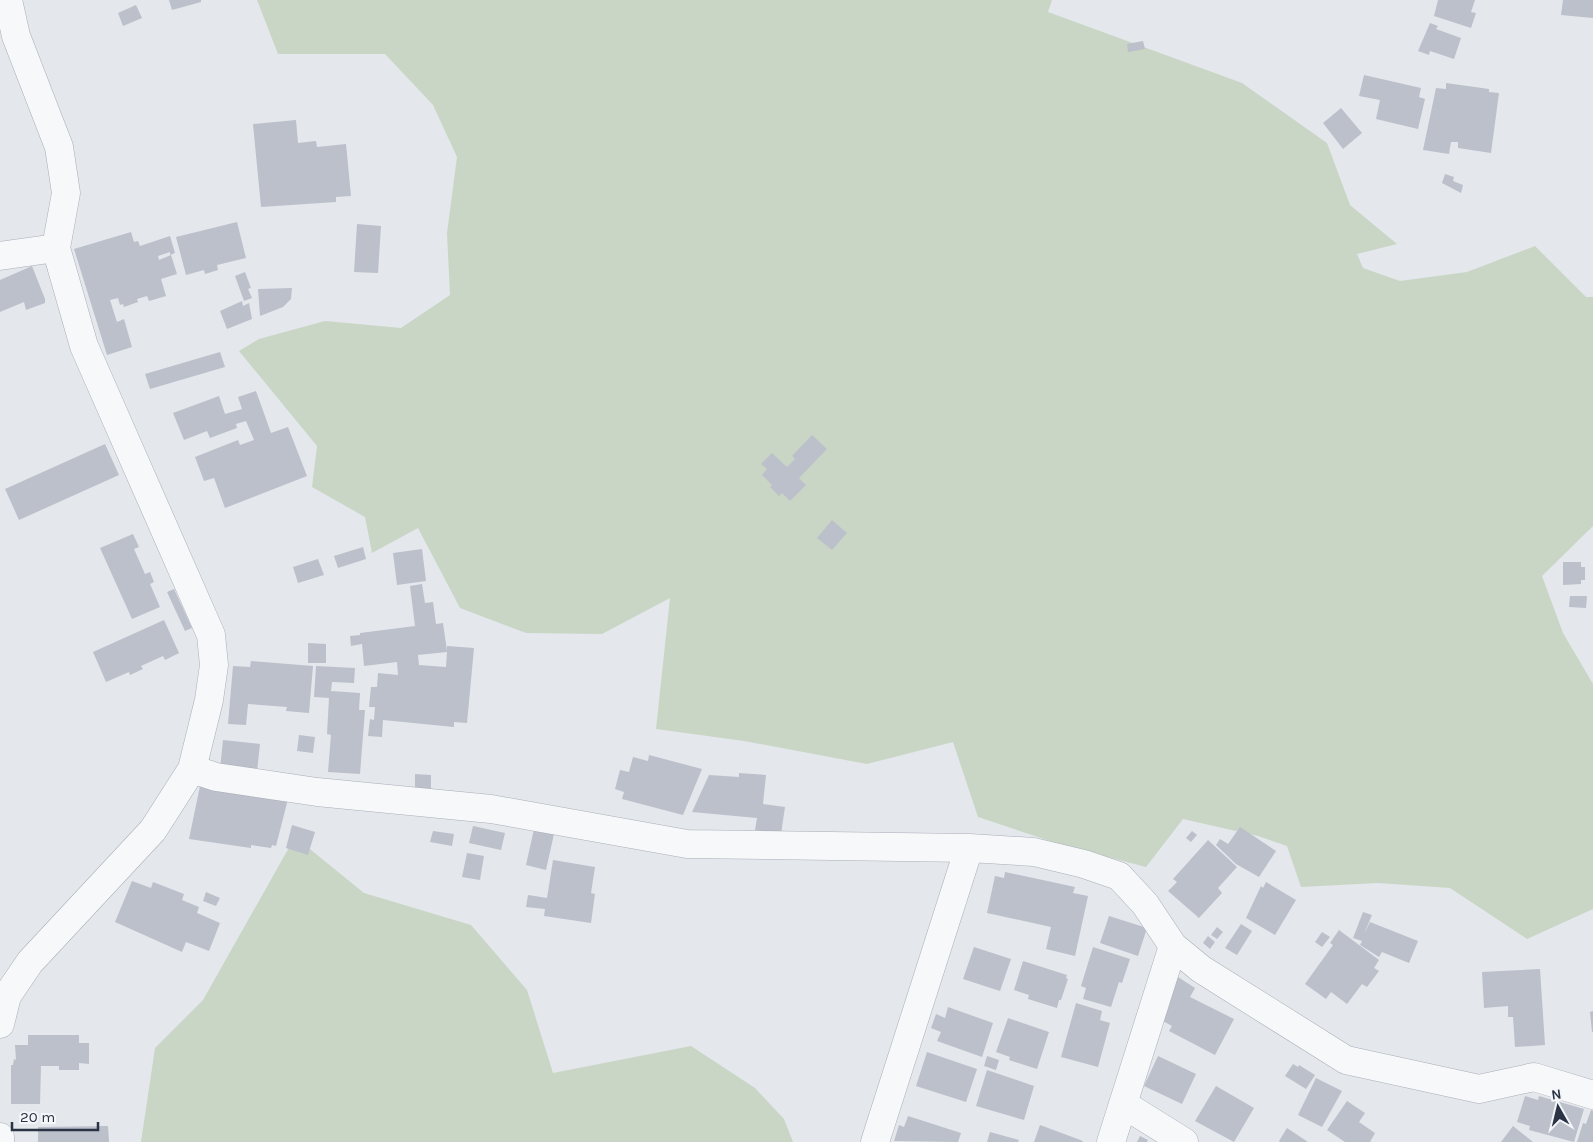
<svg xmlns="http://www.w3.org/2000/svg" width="1593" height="1142" viewBox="0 0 1593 1142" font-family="Karla,sans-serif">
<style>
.green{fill:#c9d6c5}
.building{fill:#bbc0ca;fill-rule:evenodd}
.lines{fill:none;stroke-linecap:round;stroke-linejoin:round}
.minor-casing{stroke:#a9aeb7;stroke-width:29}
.minor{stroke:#f7f8fa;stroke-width:28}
</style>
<rect width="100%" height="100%" fill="#e4e7ec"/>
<path class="green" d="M 257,0 L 1052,0 L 1048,12 L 1242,83 L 1327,143 L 1350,205 L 1397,244 L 1357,254 L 1363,268 L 1400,281 L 1467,272 L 1535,246 L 1586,297 L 1593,297 L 1593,526 L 1542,576 L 1563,633 L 1593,684 L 1593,909 L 1527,939 L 1450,888 L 1378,883 L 1301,887 L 1287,846 L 1258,836 L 1183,819 L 1146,867 L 1059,844 L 978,817 L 953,742 L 867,764 L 744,741 L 656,729 L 670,598 L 602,634 L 526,633 L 460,608 L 418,528 L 372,553 L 365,517 L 312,487 L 317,446 L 239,351 L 259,339 L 325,321 L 401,328 L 450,295 L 447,233 L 457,157 L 433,105 L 385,54 L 278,54 Z
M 295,837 L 364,893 L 471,925 L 527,990 L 553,1073 L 691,1046 L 755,1088 L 784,1119 L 793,1142 L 141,1142 L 155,1048 L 203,1000 Z"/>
<path class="building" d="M 169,0 L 201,0 L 201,2 L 172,10 Z
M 1438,0 L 1475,0 L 1471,12 L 1476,13 L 1471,28 L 1434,16 Z
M 1563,0 L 1593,0 L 1593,18 L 1561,15 Z
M 136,5 L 142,18 L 123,26 L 118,13 Z
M 1430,23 L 1438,26 L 1436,29 L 1461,38 L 1454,59 L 1430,51 L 1429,55 L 1418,51 Z
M 1143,41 L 1145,49 L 1128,52 L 1127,44 Z
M 1364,75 L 1421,88 L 1419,97 L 1425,99 L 1418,129 L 1376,119 L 1380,100 L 1359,96 Z
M 1446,83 L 1489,89 L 1489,92 L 1499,93 L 1491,153 L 1458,148 L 1458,142 L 1451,142 L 1449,154 L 1423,150 L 1436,88 L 1446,89 Z
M 1341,108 L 1362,133 L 1343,149 L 1323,123 Z
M 296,120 L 298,143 L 316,141 L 317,147 L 346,144 L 351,196 L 336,197 L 336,202 L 261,207 L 253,124 Z
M 1445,174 L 1454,177 L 1453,181 L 1463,185 L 1461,193 L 1442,183 Z
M 237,222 L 246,258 L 217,265 L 218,270 L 205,274 L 204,270 L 186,275 L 176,237 Z
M 357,224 L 381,226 L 378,273 L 354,272 Z
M 131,232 L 134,242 L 138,241 L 140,246 L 170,236 L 175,253 L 170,255 L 170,252 L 158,256 L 159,260 L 171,255 L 177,274 L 161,279 L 166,296 L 149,301 L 147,296 L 137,299 L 138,302 L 124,307 L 123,304 L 120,305 L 118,298 L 110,300 L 117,322 L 124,319 L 132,347 L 107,355 L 74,249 Z
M 32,266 L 45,299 L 45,303 L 26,310 L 24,302 L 0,312 L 0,280 Z
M 245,272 L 251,288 L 248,289 L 252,298 L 244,301 L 235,276 Z
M 292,288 L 291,299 L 283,307 L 260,316 L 258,289 Z
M 242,301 L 243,306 L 249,303 L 252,319 L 227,329 L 220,311 Z
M 220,352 L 225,367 L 150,389 L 145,374 Z
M 256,391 L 271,433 L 288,427 L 307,476 L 225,508 L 214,478 L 204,481 L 195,457 L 238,440 L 240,445 L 254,440 L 246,421 L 236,424 L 237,428 L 210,438 L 207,431 L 184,440 L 173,413 L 219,396 L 225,414 L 242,409 L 238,397 Z
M 812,435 L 827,449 L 799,478 L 806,485 L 790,501 L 782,493 L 779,496 L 770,487 L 772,485 L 762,475 L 767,469 L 761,464 L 772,453 L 787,467 L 795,459 L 792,456 Z
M 105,444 L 119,475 L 19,520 L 5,489 Z
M 832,520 L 847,533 L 832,550 L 817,538 Z
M 133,534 L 139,547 L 134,549 L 145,574 L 150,572 L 154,582 L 150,584 L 160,607 L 132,619 L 100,548 Z
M 363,547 L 366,559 L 338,568 L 334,556 Z
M 422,549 L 426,581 L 397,585 L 393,553 Z
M 318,559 L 324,575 L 298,583 L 293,567 Z
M 1563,562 L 1581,562 L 1581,567 L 1585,567 L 1585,580 L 1581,580 L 1581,584 L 1563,585 Z
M 422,584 L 425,603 L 433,602 L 436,624 L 443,623 L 447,651 L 447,646 L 474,648 L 467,723 L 454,722 L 454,727 L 383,720 L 382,737 L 368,736 L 370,719 L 374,720 L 375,707 L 369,707 L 371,687 L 377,687 L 378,673 L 398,675 L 397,662 L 364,666 L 362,644 L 351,646 L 350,636 L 360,635 L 360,633 L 415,626 L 410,586 ZM 447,652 L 446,667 L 419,665 L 418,655 Z
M 174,589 L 192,628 L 185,631 L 167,592 Z
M 1570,596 L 1587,596 L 1586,608 L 1569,607 Z
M 164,620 L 179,653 L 165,660 L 163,656 L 141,666 L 143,669 L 130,675 L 129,672 L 106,682 L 93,652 Z
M 308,643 L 326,644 L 326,663 L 308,663 Z
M 251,661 L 313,666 L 309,713 L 286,711 L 287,707 L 248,704 L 246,725 L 228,724 L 233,666 L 250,667 Z
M 316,666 L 355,668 L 354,683 L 332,682 L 331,691 L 360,693 L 359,710 L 365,710 L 360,774 L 328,772 L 331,735 L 327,734 L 329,698 L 314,697 Z
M 299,735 L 315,737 L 313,753 L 297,751 Z
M 223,740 L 260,744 L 257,772 L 220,769 Z
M 649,755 L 702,769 L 683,815 L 622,799 L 624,792 L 615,789 L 620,770 L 629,772 L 633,757 L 648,761 Z
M 739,773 L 766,775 L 763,804 L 785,807 L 781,834 L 755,830 L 757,818 L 692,812 L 709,775 L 739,777 Z
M 415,774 L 431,775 L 431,791 L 415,790 Z
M 200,786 L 288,799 L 276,846 L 272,845 L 271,848 L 251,845 L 251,848 L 189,839 Z
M 292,825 L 315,832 L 308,855 L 286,848 Z
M 473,826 L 505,833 L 501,850 L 469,843 Z
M 1240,827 L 1276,851 L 1259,877 L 1236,864 L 1216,845 L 1220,839 L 1228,844 Z
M 534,829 L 554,834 L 546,870 L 526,865 Z
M 433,831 L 454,834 L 452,846 L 430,842 Z
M 1192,831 L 1197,835 L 1191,842 L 1186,838 Z
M 1208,840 L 1237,867 L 1218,888 L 1222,893 L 1199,918 L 1168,891 L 1177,882 L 1173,879 Z
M 467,853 L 484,856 L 480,880 L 462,877 Z
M 553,860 L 595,867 L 591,893 L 595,894 L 591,923 L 544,916 L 545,909 L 526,907 L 528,895 L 547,898 Z
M 1005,872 L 1075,887 L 1073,893 L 1088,896 L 1075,956 L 1046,949 L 1051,927 L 987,913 L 995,876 L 1004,878 Z
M 132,881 L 151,888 L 153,882 L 184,894 L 182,900 L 199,907 L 197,913 L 220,923 L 209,951 L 186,942 L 182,952 L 115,922 Z
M 1266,882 L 1296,900 L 1275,935 L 1246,918 L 1261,886 L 1263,888 Z
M 206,892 L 220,898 L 216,906 L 203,901 Z
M 1363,912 L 1372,915 L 1364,934 L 1370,922 L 1418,941 L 1409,963 L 1382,952 L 1379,957 L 1360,945 L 1362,941 L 1353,938 Z
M 1109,916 L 1147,928 L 1138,956 L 1100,943 Z
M 1241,924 L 1252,931 L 1237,955 L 1225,948 Z
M 1217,927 L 1223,932 L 1217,939 L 1211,935 Z
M 1339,930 L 1379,960 L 1374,968 L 1379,971 L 1367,987 L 1362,984 L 1347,1004 L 1331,992 L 1326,999 L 1305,984 L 1333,945 L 1330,943 Z
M 1322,932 L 1330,937 L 1322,947 L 1315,942 Z
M 1208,936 L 1215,942 L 1210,949 L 1203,943 Z
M 974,947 L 1011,959 L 1000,991 L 963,979 Z
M 1093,947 L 1130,959 L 1122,983 L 1119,982 L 1111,1007 L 1083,999 L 1086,988 L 1081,986 Z
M 1023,961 L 1067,975 L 1066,978 L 1068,979 L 1061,1000 L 1059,1000 L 1057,1008 L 1028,999 L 1029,995 L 1014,990 Z
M 1540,969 L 1545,1045 L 1515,1047 L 1513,1017 L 1508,1017 L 1508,1006 L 1484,1008 L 1482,972 Z
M 1178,977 L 1195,988 L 1190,997 L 1234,1019 L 1215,1055 L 1169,1031 L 1172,1026 L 1161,1020 L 1173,978 Z
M 1076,1003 L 1102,1011 L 1100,1020 L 1110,1023 L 1098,1067 L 1061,1057 Z
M 948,1007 L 993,1023 L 982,1057 L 937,1041 L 941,1032 L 931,1028 L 936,1014 L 945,1018 Z
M 1593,1011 L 1593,1032 L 1592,1032 L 1590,1012 Z
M 1008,1018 L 1049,1032 L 1037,1069 L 1009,1060 L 1010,1057 L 996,1052 Z
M 28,1035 L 79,1035 L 79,1043 L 89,1043 L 89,1064 L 79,1063 L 79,1070 L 59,1070 L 59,1066 L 41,1066 L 40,1104 L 11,1104 L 11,1065 L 13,1065 L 14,1059 L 16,1060 L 15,1045 L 28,1045 Z
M 927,1052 L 977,1069 L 966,1102 L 916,1086 Z
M 987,1056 L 999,1060 L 996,1070 L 984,1066 Z
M 1158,1056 L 1196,1074 L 1182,1104 L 1144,1086 Z
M 1293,1064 L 1298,1067 L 1299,1065 L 1315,1075 L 1306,1089 L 1285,1076 Z
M 987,1070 L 1034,1086 L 1024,1120 L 976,1106 Z
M 1316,1078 L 1342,1091 L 1322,1127 L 1298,1115 Z
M 1216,1086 L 1254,1108 L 1234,1142 L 1195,1121 Z
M 1525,1096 L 1538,1100 L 1539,1096 L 1584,1109 L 1574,1142 L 1529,1130 L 1530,1126 L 1517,1122 Z
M 1347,1101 L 1365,1113 L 1359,1122 L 1375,1133 L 1370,1142 L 1345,1142 L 1327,1130 Z
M 1591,1110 L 1593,1111 L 1593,1142 L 1577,1142 L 1583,1123 L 1586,1124 Z
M 908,1116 L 961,1133 L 958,1142 L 894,1141 L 899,1125 L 904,1127 Z
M 1040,1125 L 1083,1141 L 1082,1142 L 1034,1142 Z
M 108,1126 L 109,1142 L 38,1142 L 38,1127 Z
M 1513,1126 L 1533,1142 L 1501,1142 Z
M 1287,1128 L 1308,1142 L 1280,1142 L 1279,1141 Z
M 990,1132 L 1019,1140 L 1018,1142 L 987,1142 Z
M 1140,1136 L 1148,1140 L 1147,1142 L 1137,1142 Z"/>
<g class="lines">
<g class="minor-casing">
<path id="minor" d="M 0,256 L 56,248
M 192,769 L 216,777 L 317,792 L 491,809 L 687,844 L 969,848 L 1034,852 L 1084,864 L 1119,876 L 1145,904 L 1173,946 L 1201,969 L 1346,1060 L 1479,1089 L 1534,1077 L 1593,1095
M 0,1024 L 7,996 L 30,962 L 153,830 L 192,769 L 209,700 L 214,665 L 211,635 L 84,346 L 56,248 L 66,193 L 59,147 L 16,36 L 8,0
M 1123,1104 L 1184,1142
M 0,1137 L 0,1142
M 875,1142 L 969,848
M 1111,1142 L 1173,946"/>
</g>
<use href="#minor" class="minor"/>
</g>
<g transform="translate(1558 1107) rotate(352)" stroke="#f4f6f9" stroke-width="4" paint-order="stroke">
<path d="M0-4L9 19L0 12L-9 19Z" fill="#2b3445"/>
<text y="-8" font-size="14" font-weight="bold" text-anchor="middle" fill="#2b3445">N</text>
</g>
<path d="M12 1122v8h86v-8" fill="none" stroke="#2b3445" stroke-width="2.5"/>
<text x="20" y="1122" font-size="15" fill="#2b3445" stroke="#f4f6f9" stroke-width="4" paint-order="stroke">20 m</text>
</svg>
